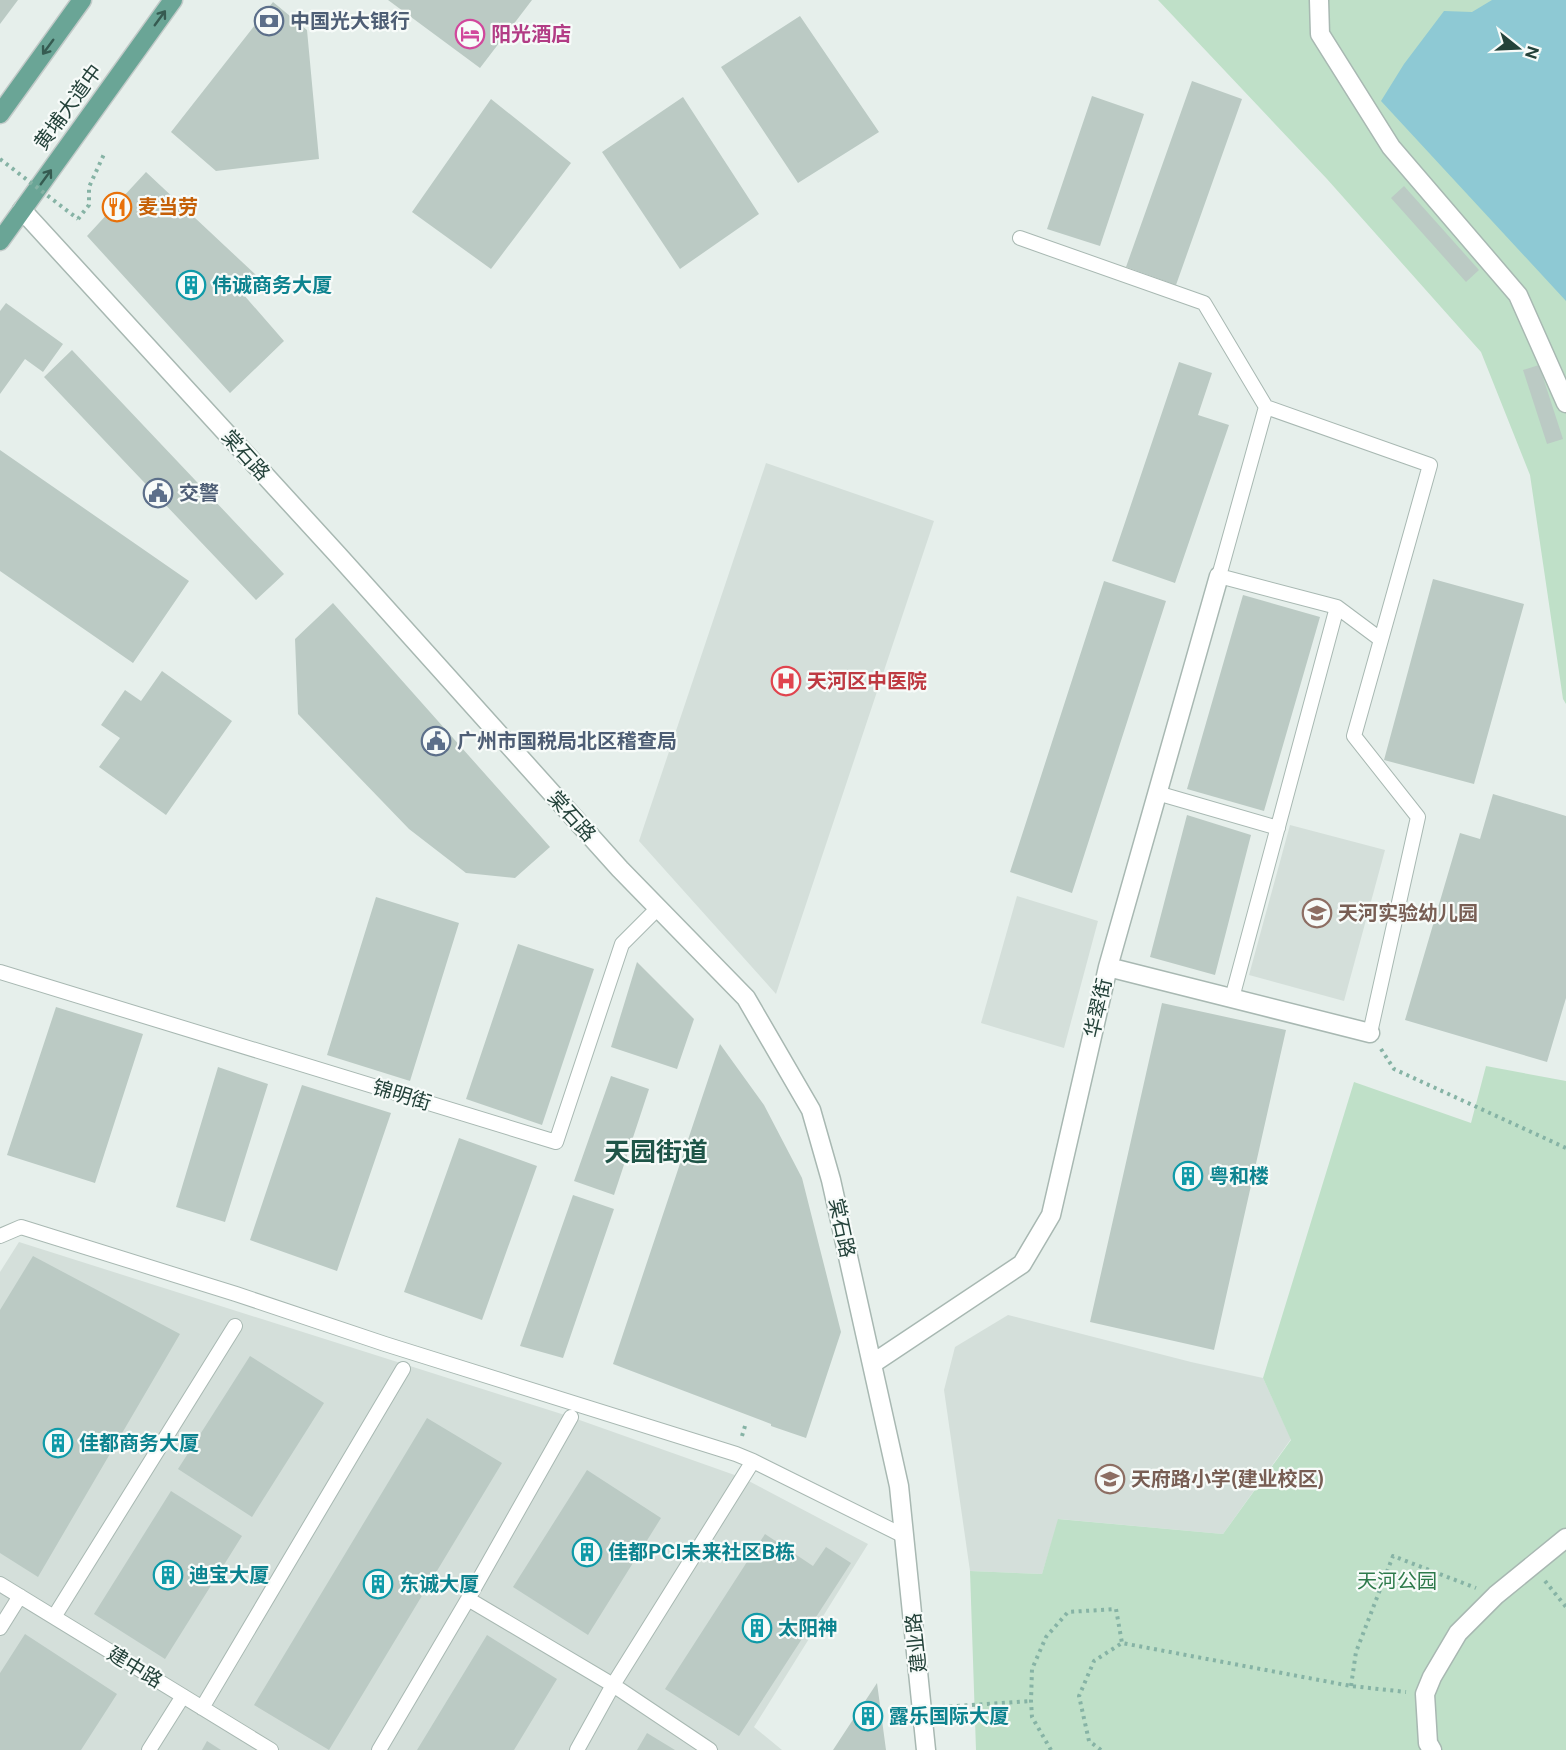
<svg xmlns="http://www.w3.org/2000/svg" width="1566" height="1750" viewBox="0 0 1566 1750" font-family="'Public Sans','Noto Sans SC',sans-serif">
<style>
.built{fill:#d4dfda}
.green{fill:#bfe0c8}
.water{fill:#8ec9d4}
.building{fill:#bbcac4}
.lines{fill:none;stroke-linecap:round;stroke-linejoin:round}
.lane-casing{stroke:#a8b8b2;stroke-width:16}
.street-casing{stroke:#a8b8b2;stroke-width:21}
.primary-casing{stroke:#c2cac8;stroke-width:21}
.path{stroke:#86b3a5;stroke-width:4;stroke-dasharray:3 4.5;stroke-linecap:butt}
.lane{stroke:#fff;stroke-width:14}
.street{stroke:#fff;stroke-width:18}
.primary{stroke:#6aa596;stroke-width:18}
.path-bridge{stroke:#86b3a5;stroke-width:4;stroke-dasharray:3 4.5;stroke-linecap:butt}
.oneway{stroke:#365b51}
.labels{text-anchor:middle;stroke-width:4.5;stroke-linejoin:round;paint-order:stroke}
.service-label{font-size:20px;font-weight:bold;fill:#4e5e75;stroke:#f7fbf9;text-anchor:start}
.hotel-label{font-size:20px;font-weight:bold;fill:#b23c85;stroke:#f7fbf9;text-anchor:start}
.street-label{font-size:20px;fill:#24423a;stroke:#f7fbf9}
.food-label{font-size:20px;font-weight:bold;fill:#c56008;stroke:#f7fbf9;text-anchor:start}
.culture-label{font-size:20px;font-weight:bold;fill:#0d838f;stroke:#f7fbf9;text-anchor:start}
.health-label{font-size:20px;font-weight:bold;fill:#be3a42;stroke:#f7fbf9;text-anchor:start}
.education-label{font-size:20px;font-weight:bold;fill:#785e54;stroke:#f7fbf9;text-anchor:start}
.park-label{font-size:20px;fill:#2d7a4b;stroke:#f7fbf9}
.district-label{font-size:26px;font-weight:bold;fill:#1f5548;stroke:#f7fbf9}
</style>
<rect width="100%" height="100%" fill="#e6efeb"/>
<path class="built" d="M 766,463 L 934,521 L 776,994 L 639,841 Z
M 1290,825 L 1385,850 L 1344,1001 L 1249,975 Z
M 1017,896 L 1098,921 L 1064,1048 L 981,1023 Z
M 19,1242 L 571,1417 L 743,1478 L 868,1544 L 754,1727 L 782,1750 L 0,1750 L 0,1272 Z
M 1008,1315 L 1191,1362 L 1263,1378 L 1291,1439 L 1223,1534 L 1059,1519 L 1042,1574 L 970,1571 L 944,1390 L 955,1347 Z"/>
<path class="green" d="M 1158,0 L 1566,0 L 1566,704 L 1563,699 L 1530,475 L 1481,352 L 1327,179 Z
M 1486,1066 L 1566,1081 L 1566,1750 L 976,1750 L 970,1571 L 1042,1574 L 1058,1519 L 1223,1534 L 1291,1440 L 1263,1378 L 1354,1082 L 1471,1123 Z"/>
<path class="water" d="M 1492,0 L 1566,0 L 1566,301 L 1381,101 L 1404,64 L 1444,11 L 1472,12 Z"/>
<path class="building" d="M 0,0 L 18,0 L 0,24 Z
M 388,0 L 532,0 L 480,68 Z
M 273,2 L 307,30 L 319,159 L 216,171 L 171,132 Z
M 800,16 L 879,132 L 798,183 L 721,67 Z
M 1192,81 L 1242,99 L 1176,285 L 1126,267 Z
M 1092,96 L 1144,114 L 1100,246 L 1047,229 Z
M 683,97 L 759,214 L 680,269 L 602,152 Z
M 491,99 L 571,163 L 491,269 L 412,212 Z
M 146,172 L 257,276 L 243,294 L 284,341 L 230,393 L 87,236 Z
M 1404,186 L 1479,270 L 1466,282 L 1391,198 Z
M 6,303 L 63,344 L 43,372 L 25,359 L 0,394 L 0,311 Z
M 72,350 L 284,574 L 256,600 L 44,377 Z
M 1179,362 L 1212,373 L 1198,415 L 1229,425 L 1175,583 L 1112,561 Z
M 1539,365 L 1563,439 L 1547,444 L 1523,370 Z
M 0,450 L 189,581 L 133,663 L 0,571 Z
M 1433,579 L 1524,604 L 1474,784 L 1384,760 Z
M 1104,581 L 1166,601 L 1072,893 L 1010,872 Z
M 1243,595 L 1320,617 L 1264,811 L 1187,789 Z
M 333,603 L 550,847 L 515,878 L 466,873 L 409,829 L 298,714 L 295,639 Z
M 162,671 L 232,721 L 166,815 L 99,767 L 120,738 L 101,725 L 125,690 L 141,701 Z
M 1493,794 L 1566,816 L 1566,998 L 1547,1062 L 1405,1020 L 1460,833 L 1480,839 Z
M 1187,815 L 1251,835 L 1215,975 L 1150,957 Z
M 376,897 L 459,923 L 410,1081 L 327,1055 Z
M 518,944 L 594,969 L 542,1125 L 466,1099 Z
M 637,962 L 694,1019 L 677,1069 L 611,1047 Z
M 1162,1003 L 1286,1030 L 1214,1350 L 1090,1322 Z
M 56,1007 L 143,1034 L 95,1183 L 7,1155 Z
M 720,1044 L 764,1105 L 802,1178 L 841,1332 L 806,1438 L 771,1426 L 771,1424 L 613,1364 Z
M 218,1067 L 268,1084 L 225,1222 L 176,1207 Z
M 611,1076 L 649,1089 L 614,1195 L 574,1181 Z
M 302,1085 L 391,1113 L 337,1271 L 250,1240 Z
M 459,1138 L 537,1166 L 482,1320 L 404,1292 Z
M 573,1195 L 614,1209 L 563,1358 L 520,1346 Z
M 33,1256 L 180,1334 L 38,1577 L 0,1553 L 0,1310 Z
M 250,1356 L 324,1403 L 252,1517 L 178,1469 Z
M 427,1418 L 502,1463 L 329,1750 L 254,1705 Z
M 587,1470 L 661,1518 L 588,1635 L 513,1587 Z
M 171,1491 L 242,1536 L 165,1659 L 94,1614 Z
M 765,1534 L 813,1566 L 826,1547 L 851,1563 L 739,1736 L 665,1689 Z
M 25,1634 L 117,1694 L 81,1750 L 0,1750 L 0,1673 Z
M 487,1635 L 557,1679 L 514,1750 L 417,1750 Z
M 877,1683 L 886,1750 L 833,1750 Z
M 647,1733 L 675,1750 L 637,1750 Z
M 207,1741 L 221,1750 L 202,1750 Z"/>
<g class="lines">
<g class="lane-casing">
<path id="lane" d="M 1020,238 L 1204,303 L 1266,407 L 1430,465 L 1354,736 L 1418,817 L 1370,1033
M 1266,407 L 1219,576 L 1337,607 L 1380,639
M 1157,793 L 1278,828
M 0,972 L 556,1142 L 622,944 L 658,908
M 1232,998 L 1337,607
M 0,1236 L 21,1227 L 236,1294 L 385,1344 L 736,1454 L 753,1461 L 904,1536
M 0,1584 L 271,1750
M 468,1599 L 613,1685 L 710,1750
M 54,1617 L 235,1326
M 0,1628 L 20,1596
M 202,1708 L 403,1369
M 149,1750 L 183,1696
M 379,1750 L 468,1599 L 571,1417
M 577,1750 L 613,1685 L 753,1461"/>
</g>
<g class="street-casing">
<path id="street" d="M 1319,0 L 1320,34 L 1391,147 L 1518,295 L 1566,403
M 22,210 L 337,554 L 620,869 L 746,998 L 811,1110 L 831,1180 L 899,1486 L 926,1750
M 1108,967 L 1370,1033
M 872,1364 L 1022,1264 L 1051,1215 L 1108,967 L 1219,576
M 1432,1750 L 1428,1743 L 1425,1694 L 1432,1677 L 1458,1633 L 1496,1595 L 1566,1538"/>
</g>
<g class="primary-casing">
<path id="primary" d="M 0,114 L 82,0
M 0,241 L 173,0"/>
</g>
<path class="path" d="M 78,219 L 89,205 L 89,187 L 105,152
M 1381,1049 L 1394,1069 L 1566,1148
M 742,1436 L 745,1426
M 1545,1581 L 1566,1607
M 1351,1686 L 1356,1652 L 1393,1556 L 1476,1588
M 942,1707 L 1031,1701
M 1051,1750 L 1032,1717 L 1031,1701 L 1032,1669 L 1046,1637 L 1068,1612 L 1116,1609 L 1122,1643
M 1101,1750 L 1089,1741 L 1079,1696 L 1094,1661 L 1122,1643 L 1351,1686 L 1406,1692"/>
<use href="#lane" class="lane"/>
<use href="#street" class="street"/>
<use href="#primary" class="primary"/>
<path class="path-bridge" d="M 0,159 L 78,219"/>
</g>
<defs><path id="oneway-shaft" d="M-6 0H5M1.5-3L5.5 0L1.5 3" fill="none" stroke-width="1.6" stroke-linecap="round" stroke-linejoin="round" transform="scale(1.5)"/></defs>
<g class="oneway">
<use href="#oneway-shaft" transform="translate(160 18) rotate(-54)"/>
<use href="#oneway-shaft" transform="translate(48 47) rotate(126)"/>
<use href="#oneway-shaft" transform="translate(46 177) rotate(-54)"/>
</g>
<defs>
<g id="bank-ring" transform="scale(1.5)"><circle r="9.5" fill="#f7fbf9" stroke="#5c6f8a" stroke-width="1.5"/><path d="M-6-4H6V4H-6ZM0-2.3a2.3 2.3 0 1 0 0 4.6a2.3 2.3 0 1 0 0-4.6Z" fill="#5c6f8a"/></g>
<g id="hotel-ring" transform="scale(1.5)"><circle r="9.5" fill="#f7fbf9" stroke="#d1479c" stroke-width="1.5"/><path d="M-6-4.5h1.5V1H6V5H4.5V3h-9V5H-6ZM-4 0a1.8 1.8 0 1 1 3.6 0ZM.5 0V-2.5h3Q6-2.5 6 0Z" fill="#d1479c"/></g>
<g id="restaurant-ring" transform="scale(1.5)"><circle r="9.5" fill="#f7fbf9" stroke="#e8710a" stroke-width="1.5"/><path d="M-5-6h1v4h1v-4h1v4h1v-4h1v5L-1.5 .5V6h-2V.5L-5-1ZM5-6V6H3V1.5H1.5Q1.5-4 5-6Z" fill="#e8710a"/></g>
<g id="building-ring" transform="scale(1.5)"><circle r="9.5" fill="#f7fbf9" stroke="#0f9aa8" stroke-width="1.5"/><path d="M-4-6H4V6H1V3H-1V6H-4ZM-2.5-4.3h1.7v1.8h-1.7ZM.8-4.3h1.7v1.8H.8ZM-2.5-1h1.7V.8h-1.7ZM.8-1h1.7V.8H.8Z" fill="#0f9aa8"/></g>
<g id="civic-ring" transform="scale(1.5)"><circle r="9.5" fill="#f7fbf9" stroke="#5c6f8a" stroke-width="1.5"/><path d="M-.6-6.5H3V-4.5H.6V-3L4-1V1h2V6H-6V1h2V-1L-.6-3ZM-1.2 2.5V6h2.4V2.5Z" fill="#5c6f8a"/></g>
<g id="hospital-ring" transform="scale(1.5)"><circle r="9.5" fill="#f7fbf9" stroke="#e0444e" stroke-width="1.5"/><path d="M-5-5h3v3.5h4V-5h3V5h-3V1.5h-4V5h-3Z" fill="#e0444e"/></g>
<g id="school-ring" transform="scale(1.5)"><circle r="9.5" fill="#f7fbf9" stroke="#8d6e63" stroke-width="1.5"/><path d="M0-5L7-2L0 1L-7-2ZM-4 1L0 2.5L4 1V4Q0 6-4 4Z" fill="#8d6e63"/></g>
</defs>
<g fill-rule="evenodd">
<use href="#bank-ring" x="269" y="21"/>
<use href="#hotel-ring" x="470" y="34"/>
<use href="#restaurant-ring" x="117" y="207"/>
<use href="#building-ring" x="191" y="285"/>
<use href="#civic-ring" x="158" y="493"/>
<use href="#hospital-ring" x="786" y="681"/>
<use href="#civic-ring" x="436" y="741"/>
<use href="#school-ring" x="1317" y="913"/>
<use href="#building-ring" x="1188" y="1176"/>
<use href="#building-ring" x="58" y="1443"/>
<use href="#school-ring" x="1110" y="1479"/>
<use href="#building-ring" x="587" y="1552"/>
<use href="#building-ring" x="168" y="1575"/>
<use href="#building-ring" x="378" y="1584"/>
<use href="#building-ring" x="757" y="1628"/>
<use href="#building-ring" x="868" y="1716"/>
</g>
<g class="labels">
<g class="service-label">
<text x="290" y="28">中国光大银行</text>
<text x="179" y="500">交警</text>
<text x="457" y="748">广州市国税局北区稽查局</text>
</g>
<g class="hotel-label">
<text x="491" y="41">阳光酒店</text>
</g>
<g class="street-label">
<text transform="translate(68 107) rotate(-54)" y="7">黄埔大道中</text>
<text transform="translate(246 455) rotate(48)" y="7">棠石路</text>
<text transform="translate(572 816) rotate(48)" y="7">棠石路</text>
<text transform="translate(1098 1008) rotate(-77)" y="7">华翠街</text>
<text transform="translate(402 1095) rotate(17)" y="7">锦明街</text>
<text transform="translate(842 1228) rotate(78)" y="7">棠石路</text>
<text transform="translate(916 1643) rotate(-96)" y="7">建业路</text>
<text transform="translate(135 1667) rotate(31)" y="7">建中路</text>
</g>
<g class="food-label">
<text x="138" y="214">麦当劳</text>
</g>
<g class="culture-label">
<text x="212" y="292">伟诚商务大厦</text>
<text x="1209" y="1183">粤和楼</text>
<text x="79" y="1450">佳都商务大厦</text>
<text x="608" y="1559">佳都PCI未来社区B栋</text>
<text x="189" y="1582">迪宝大厦</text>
<text x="399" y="1591">东诚大厦</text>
<text x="778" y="1635">太阳神</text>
<text x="889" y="1723">露乐国际大厦</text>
</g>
<g class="health-label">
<text x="807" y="688">天河区中医院</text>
</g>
<g class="education-label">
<text x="1338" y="920">天河实验幼儿园</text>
<text x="1131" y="1486">天府路小学(建业校区)</text>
</g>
<g class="park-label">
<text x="1397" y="1588">天河公园</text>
</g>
<g class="district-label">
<text x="656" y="1161">天园街道</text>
</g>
</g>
<g transform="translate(1518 48) rotate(108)" stroke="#f7fbf9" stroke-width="4.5" paint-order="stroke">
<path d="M0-4.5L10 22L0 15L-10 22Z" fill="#24423a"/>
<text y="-9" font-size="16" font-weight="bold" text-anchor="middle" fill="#24423a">N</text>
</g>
</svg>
